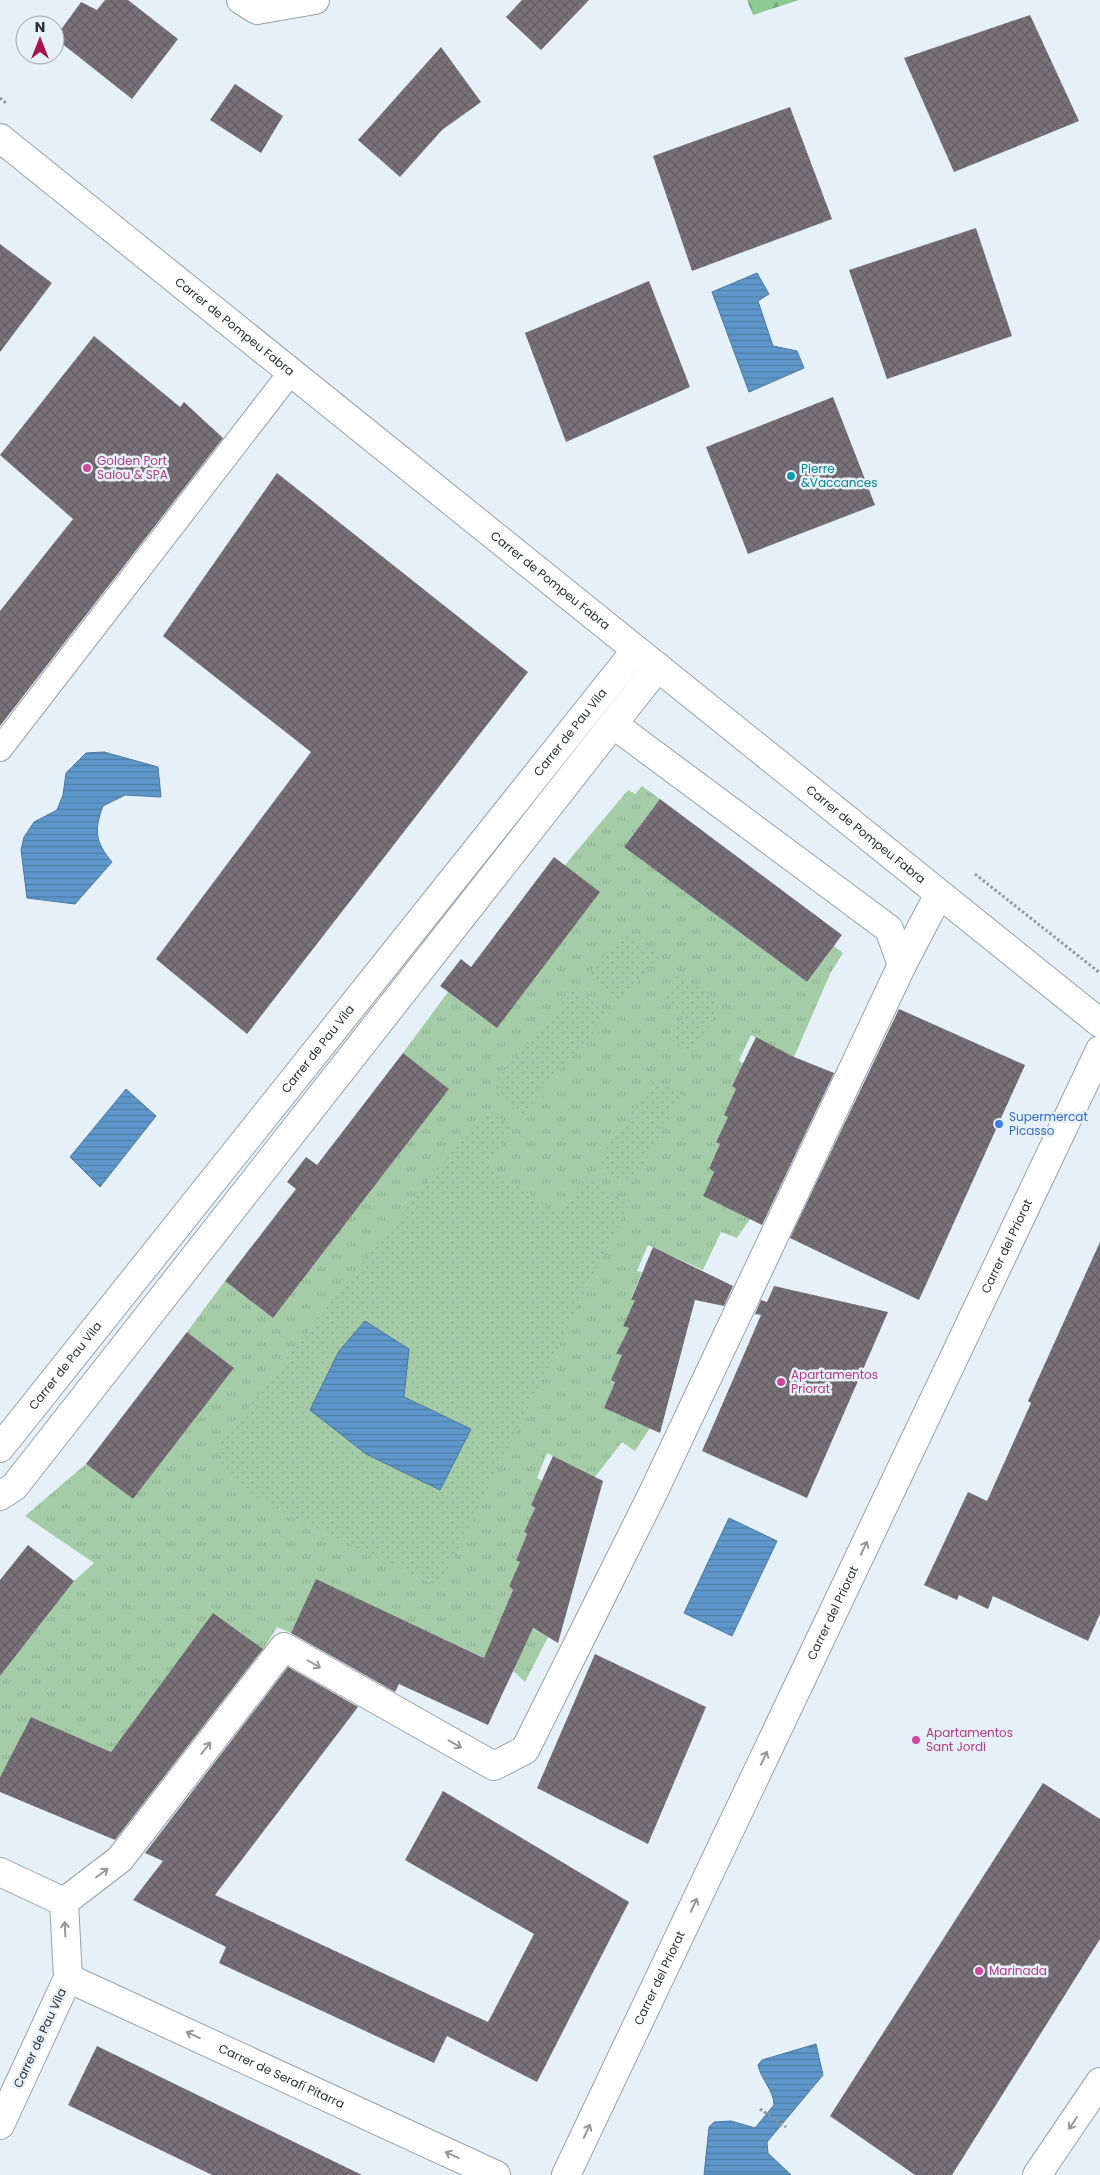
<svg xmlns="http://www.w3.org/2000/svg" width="1100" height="2175" viewBox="0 0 1100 2175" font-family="Poppins,sans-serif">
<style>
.forest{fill:url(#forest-firs)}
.park{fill:url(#park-tufts)}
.garden{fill:url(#garden-dots)}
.water{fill:url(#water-rules);stroke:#4f789d}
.building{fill:url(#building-cross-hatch)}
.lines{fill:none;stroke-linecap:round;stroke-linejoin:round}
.service-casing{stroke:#98a1a8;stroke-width:26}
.pedestrian-casing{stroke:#98a1a8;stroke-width:30}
.minor-casing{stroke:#98a1a8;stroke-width:30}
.tertiary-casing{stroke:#98a1a8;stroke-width:30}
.path{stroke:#91989e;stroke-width:3;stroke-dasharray:2.5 2.5;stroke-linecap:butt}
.service{stroke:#fff;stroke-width:24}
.pedestrian{stroke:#fff;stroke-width:28}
.minor{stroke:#fff;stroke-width:28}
.tertiary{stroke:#fff;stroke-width:28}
.oneway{stroke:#959798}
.hotel-dot{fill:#d1479c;stroke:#e6f0f8;stroke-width:2}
.culture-dot{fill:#0f9aa8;stroke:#e6f0f8;stroke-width:2}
.shop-dot{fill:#3f7fe0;stroke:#e6f0f8;stroke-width:2}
.labels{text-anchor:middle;stroke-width:5;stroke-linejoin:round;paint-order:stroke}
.street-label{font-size:12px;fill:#2b2f32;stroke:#e6f0f8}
.hotel-label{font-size:12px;fill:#b23c85;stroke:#e6f0f8;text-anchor:start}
.culture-label{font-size:12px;fill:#0d838f;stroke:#e6f0f8;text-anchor:start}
.shop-label{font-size:12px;fill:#366cbe;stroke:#e6f0f8;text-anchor:start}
</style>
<defs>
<pattern id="forest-firs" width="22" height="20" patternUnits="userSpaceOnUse" patternTransform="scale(1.25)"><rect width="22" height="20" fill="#8dc992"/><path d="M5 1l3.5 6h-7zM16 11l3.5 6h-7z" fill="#73a478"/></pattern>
<pattern id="park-tufts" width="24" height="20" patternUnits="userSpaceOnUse" patternTransform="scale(1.25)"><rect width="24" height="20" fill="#a4cda7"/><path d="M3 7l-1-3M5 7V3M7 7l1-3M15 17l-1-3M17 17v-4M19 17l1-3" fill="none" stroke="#8db090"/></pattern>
<pattern id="garden-dots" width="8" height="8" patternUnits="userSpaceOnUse" patternTransform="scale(1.25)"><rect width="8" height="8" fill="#a4cda7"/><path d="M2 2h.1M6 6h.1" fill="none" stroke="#8db090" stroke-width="1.8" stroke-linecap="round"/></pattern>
<pattern id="water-rules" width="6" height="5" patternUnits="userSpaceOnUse" patternTransform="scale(1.25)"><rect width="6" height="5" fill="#5e97cb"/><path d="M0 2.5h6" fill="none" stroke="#4e7ca5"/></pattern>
<pattern id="building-cross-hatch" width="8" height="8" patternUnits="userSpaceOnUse" patternTransform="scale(1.25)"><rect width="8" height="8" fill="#7a7279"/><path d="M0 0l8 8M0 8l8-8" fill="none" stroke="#645e64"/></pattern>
</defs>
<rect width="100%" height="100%" fill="#e6f0f8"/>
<path class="forest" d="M 747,0 L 799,0 L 753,15 Z"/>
<path class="park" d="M 642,786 L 660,799 L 624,847 L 807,982 L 834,946 L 843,953 L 830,974 L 794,1057 L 751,1035 L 739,1060 L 743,1063 L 732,1086 L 736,1089 L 728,1117 L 716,1142 L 720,1144 L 709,1167 L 714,1172 L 703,1196 L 750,1219 L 737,1238 L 721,1232 L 703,1270 L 648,1245 L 637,1271 L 642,1272 L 631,1299 L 635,1300 L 623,1326 L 629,1328 L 616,1354 L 622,1355 L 615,1382 L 604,1408 L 650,1428 L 635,1451 L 622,1442 L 595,1477 L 547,1453 L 537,1478 L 542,1481 L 531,1505 L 535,1508 L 524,1532 L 527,1534 L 516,1559 L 521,1562 L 509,1585 L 513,1590 L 503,1613 L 548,1637 L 525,1682 L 513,1671 L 316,1580 L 291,1633 L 277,1627 L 263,1650 L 213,1614 L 111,1752 L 31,1717 L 0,1777 L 0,1676 L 74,1581 L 94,1563 L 25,1516 L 86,1464 L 133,1499 L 234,1368 L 187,1332 L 225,1281 L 273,1318 L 449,1089 L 403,1053 L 448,992 L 497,1028 L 565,865 L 628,790 L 635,794 Z"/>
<path class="garden" d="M 625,933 L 660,956 L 620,1002 L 587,976 Z
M 680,973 L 721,1003 L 693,1053 L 670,1040 L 685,1015 L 662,999 Z
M 576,987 L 608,1015 L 522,1115 L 490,1087 Z
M 655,1079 L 682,1095 L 631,1187 L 596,1164 Z
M 487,1109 L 513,1128 L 488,1166 L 559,1214 L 585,1177 L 629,1204 L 439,1587 L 272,1507 L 258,1498 L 221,1465 L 219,1445 L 357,1269 Z"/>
<path class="water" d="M 757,273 L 769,294 L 758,301 L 773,346 L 797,351 L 804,368 L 749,392 L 712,292 Z
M 104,752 L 158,767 L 161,797 L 125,795 L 103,806 C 94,830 95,842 112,862 L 75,904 L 27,898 L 21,850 L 24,837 L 34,822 L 57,810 L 63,795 L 66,773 L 86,753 Z
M 126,1089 L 156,1116 L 100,1187 L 70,1157 Z
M 365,1321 L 409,1349 L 404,1397 L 471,1429 L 440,1490 L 366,1454 L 310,1410 L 339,1351 Z
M 729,1518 L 777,1541 L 732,1636 L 684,1613 Z
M 816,2044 L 823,2075 L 767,2142 L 768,2153 L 791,2175 L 704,2175 L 709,2127 L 714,2122 L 731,2121 L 755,2128 L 774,2105 C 774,2090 761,2080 758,2065 L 762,2060 Z"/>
<path class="building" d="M 105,0 L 128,0 L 178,39 L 132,99 L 55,38 L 81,2 L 97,10 Z
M 522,0 L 589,0 L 541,50 L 506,17 Z
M 1030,15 L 1079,121 L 954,172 L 904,58 Z
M 441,47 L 481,102 L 442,130 L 400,177 L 358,140 Z
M 235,84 L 283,116 L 261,153 L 210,120 Z
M 790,107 L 832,219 L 692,271 L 653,156 Z
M 976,228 L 1012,336 L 887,379 L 849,270 Z
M 0,244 L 52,283 L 0,352 Z
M 649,281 L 690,387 L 566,442 L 525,333 Z
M 94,336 L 180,407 L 184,402 L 223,438 L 0,726 L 0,611 L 73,519 L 0,455 Z
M 833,397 L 875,505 L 748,554 L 706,447 Z
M 277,473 L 528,672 L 247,1034 L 156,959 L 311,752 L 163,636 Z
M 660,799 L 842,935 L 807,982 L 624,847 Z
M 554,857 L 600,892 L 497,1028 L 440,986 L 461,959 L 471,967 Z
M 899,1009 L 1025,1065 L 919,1300 L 790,1238 Z
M 756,1037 L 794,1057 L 834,1073 L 762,1225 L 703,1196 L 714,1172 L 709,1168 L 720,1144 L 716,1142 L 728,1117 L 724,1115 L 736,1089 L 732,1086 Z
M 403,1053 L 449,1089 L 273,1318 L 225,1281 L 296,1189 L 287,1182 L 306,1157 L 317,1165 Z
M 1100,1242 L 1100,1614 L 1088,1641 L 993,1596 L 988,1609 L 959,1595 L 957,1600 L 924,1585 L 968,1492 L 987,1501 L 1031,1403 L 1028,1401 Z
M 653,1247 L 733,1286 L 724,1306 L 695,1300 L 660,1433 L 604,1408 L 615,1382 L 611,1380 L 622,1355 L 616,1354 L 629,1328 L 623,1326 L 635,1300 L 631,1300 Z
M 774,1286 L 888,1312 L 807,1498 L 702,1451 L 761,1315 L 755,1314 L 761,1300 L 767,1302 Z
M 187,1332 L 234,1368 L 133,1499 L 86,1464 Z
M 553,1456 L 603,1481 L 558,1643 L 533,1628 L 488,1725 L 399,1684 L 395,1692 L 291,1633 L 316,1579 L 484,1658 L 513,1590 L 509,1586 L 520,1562 L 516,1560 L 527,1534 L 524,1532 L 535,1508 L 531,1505 Z
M 28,1545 L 74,1581 L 0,1676 L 0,1580 Z
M 213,1613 L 263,1649 L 115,1840 L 0,1792 L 0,1777 L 31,1717 L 111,1752 Z
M 595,1654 L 706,1707 L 648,1844 L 537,1788 Z
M 288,1667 L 358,1707 L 215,1895 L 488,2022 L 534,1934 L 405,1860 L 443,1791 L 629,1902 L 537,2082 L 447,2036 L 434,2063 L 219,1963 L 226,1947 L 133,1900 L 163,1861 L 145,1853 Z
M 1043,1783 L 1100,1819 L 1100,1939 L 952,2175 L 915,2175 L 830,2116 Z
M 97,2046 L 362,2175 L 212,2175 L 68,2105 Z"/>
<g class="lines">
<g class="service-casing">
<path id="service" d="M 0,749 L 291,372"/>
</g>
<g class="pedestrian-casing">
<g id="pedestrian">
<path id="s1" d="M 0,1448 L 636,650"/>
</g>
</g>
<g class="minor-casing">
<g id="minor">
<path d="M 241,0 L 257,10 L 315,0"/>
<path d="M 613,724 L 658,667"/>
<path d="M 902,965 L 939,894"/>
<path d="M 0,1496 L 14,1487 L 613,724 L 889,929 L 902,965 L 652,1495 L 525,1750 L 494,1766 L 284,1647 L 120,1859 L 64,1902"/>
<path d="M 0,1872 L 64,1902 L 68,1978 L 0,2125"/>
<path id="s2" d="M 68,1978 L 496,2175"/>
<path id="s3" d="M 566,2175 L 1100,1050"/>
<path d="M 1037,2175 L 1100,2082"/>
</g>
</g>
<g class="tertiary-casing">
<g id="tertiary">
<path id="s4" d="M 0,138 L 1100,1023"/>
</g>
</g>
<path class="path" d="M 0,98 L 6,103
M 975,874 L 1100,973
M 760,2109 L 786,2127"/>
<use href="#service" class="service"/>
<use href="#pedestrian" class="pedestrian"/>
<use href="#minor" class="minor"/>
<use href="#tertiary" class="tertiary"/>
</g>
<defs><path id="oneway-shaft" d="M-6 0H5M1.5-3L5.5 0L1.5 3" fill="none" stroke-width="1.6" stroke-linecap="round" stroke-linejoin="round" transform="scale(1.25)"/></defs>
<g class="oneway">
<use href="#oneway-shaft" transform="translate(864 1548) rotate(-65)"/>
<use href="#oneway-shaft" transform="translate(314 1664) rotate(30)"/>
<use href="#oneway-shaft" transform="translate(455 1744) rotate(30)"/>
<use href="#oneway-shaft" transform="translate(206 1748) rotate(-52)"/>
<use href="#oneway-shaft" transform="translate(764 1758) rotate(-65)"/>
<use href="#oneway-shaft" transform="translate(102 1873) rotate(-37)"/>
<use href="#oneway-shaft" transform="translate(694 1905) rotate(-65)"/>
<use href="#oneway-shaft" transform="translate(65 1929) rotate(-93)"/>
<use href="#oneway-shaft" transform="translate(193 2035) rotate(-155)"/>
<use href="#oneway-shaft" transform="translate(1073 2123) rotate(124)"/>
<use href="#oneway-shaft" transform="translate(587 2131) rotate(-65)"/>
<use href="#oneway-shaft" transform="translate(452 2155) rotate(-155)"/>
</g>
<g class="hotel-dot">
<circle cx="87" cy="468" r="5"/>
<circle cx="781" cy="1382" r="5"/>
<circle cx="916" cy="1740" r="5"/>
<circle cx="979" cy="1971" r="5"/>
</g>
<circle class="culture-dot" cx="791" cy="476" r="5"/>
<circle class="shop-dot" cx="999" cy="1124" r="5"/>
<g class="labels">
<g class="street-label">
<text dy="4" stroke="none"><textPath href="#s4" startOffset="301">Carrer de Pompeu Fabra</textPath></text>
<text dy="4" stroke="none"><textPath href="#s4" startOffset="706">Carrer de Pompeu Fabra</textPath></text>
<text dy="4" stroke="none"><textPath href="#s1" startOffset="915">Carrer de Pau Vila</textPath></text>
<text dy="4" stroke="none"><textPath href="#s4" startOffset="1111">Carrer de Pompeu Fabra</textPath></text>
<text dy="4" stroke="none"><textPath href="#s1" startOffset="510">Carrer de Pau Vila</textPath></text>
<text dy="4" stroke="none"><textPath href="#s3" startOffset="1028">Carrer del Priorat</textPath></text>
<text dy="4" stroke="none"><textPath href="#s1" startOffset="105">Carrer de Pau Vila</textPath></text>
<text dy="4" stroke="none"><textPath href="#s3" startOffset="622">Carrer del Priorat</textPath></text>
<text dy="4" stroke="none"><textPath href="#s3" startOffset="218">Carrer del Priorat</textPath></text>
<text transform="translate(40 2038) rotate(-65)" y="4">Carrer de Pau Vila</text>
<text dy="4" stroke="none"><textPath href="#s2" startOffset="235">Carrer de Serafí Pitarra</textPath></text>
</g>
<g class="hotel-label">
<text x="97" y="465">Golden Port<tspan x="97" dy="14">Salou &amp; SPA</tspan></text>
<text x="791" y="1379">Apartamentos<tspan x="791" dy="14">Priorat</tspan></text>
<text x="926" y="1737">Apartamentos<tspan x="926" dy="14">Sant Jordi</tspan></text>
<text x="989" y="1975">Marinada</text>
</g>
<g class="culture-label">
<text x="801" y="473">Pierre<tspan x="801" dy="14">&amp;Vaccances</tspan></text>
</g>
<g class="shop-label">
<text x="1009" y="1121">Supermercat<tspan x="1009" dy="14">Picasso</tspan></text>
</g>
</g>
<g transform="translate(40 40)"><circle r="24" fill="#e6f0f8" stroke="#9ba3a9"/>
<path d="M0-4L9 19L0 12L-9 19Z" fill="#a6134e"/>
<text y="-8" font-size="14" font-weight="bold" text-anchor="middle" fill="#2b2f32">N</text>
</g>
</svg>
